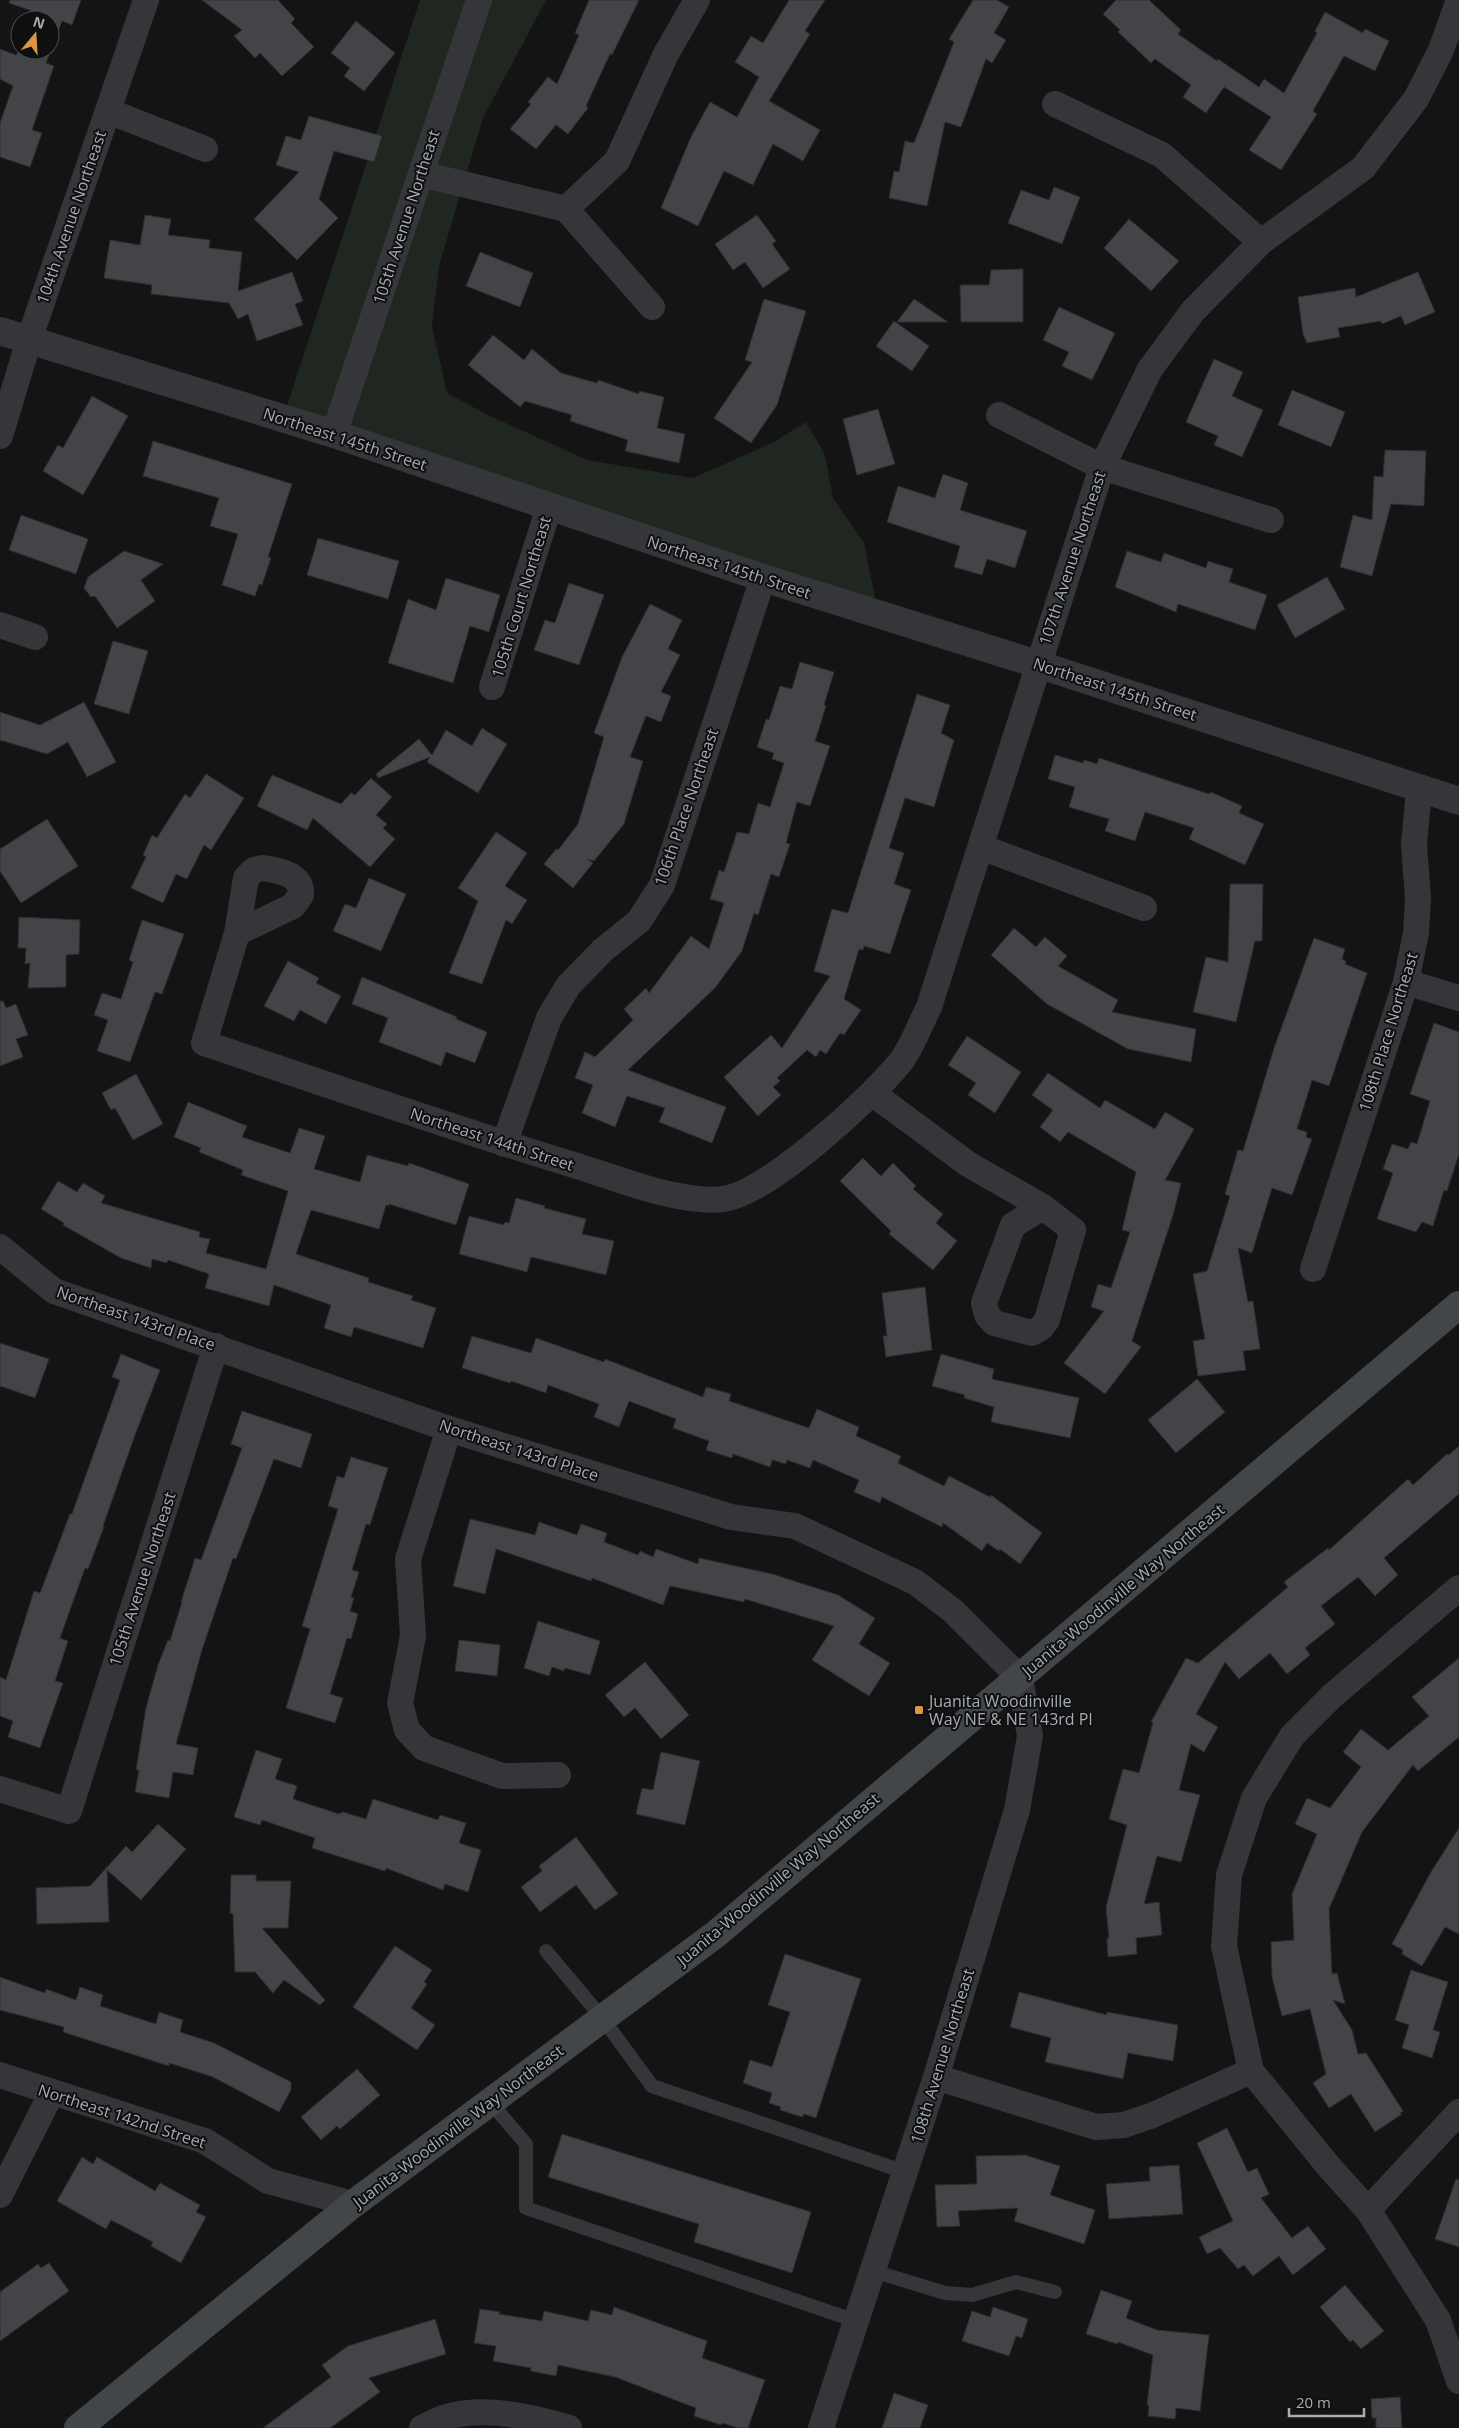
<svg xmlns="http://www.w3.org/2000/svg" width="1459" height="2428" font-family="'Open Sans',sans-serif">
  <rect width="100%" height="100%" fill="#141415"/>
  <!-- green -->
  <polygon fill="#202720" points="420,0 546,0 483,118 439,266 432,326 447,393 488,415 587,460 693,478 774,442 806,422 825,455 833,498 864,543 878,613 283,418"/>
  <!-- building -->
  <g fill="#434448" stroke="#2e2e31">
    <polygon points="10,0 81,0 72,25 62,21 46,63 54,66 32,130 42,133 30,167 0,157 0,123 13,86 0,79 0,49 16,55 20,50 50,50 50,20 32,20 35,12 9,3"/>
    <polygon points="202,0 278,0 295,19 291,23 314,47 282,76 260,53 255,58 234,36 242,30"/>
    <polygon points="589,0 639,0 612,55 610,54 586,106 588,108 568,134 556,125 536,149 510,129 531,104 528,102 548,77 557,84 579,35 575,33"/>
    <polygon points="789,0 825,0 805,31 810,34 769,101 820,130 803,161 773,144 753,185 724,171 698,226 661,208 691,137 710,102 737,117 759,77 735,62 751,36 763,43"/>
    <polygon points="973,0 997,0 1009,7 994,33 1006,40 992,63 986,59 961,127 945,122 927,206 889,198 894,171 899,172 905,141 914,143 954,42 949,39"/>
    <polygon points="1116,0 1149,0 1181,30 1178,34 1217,61 1218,59 1259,87 1264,79 1284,93 1317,33 1315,31 1325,12 1363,33 1365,29 1389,41 1375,71 1344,56 1313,111 1317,114 1281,170 1249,150 1271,117 1224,87 1206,113 1183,97 1191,85 1155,59 1151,63 1118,32 1120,30 1103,14"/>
    <polygon points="356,21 395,53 364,91 344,76 350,68 331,53"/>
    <polygon points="309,116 382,136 374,162 334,151 319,199 338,218 297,260 254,219 299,172 276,165 286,136 301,140"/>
    <polygon points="1054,187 1080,197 1062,244 1008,223 1021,190 1049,200"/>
    <polygon points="145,215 171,219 168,235 210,240 209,248 242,252 238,291 292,272 303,301 295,304 303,325 257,341 248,314 238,319 229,303 151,294 152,285 104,278 110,240 140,245"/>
    <polygon points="757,215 776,241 772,244 790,269 763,288 745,262 733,270 715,244"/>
    <polygon points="1129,219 1179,261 1151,291 1104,248"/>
    <polygon points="480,252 533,273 520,307 466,286"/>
    <polygon points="1023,269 1023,322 961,322 960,285 989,285 991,270"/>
    <polygon points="1418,272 1435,312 1405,325 1401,316 1382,324 1381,321 1338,328 1340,337 1307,343 1303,334 1298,297 1355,288 1356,297"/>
    <polygon points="764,299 806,311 777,405 751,443 714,418 752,362 745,360"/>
    <polygon points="914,299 948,322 897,322"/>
    <polygon points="1059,307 1115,333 1092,380 1062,366 1069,352 1043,340"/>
    <polygon points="894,321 929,346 912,371 876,346"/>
    <polygon points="493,335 524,360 532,349 561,373 597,383 598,380 639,394 639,391 664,397 657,428 685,434 679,463 625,451 628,440 570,421 572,415 525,401 520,407 468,365"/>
    <polygon points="1214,359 1243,372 1232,396 1263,410 1242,457 1214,445 1218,436 1186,422"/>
    <polygon points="1292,390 1345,412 1331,447 1278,425"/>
    <polygon points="92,396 128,416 83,495 43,471 58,445 63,448"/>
    <polygon points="878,409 895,464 857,475 843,419"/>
    <polygon points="153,441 292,484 268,557 271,558 262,585 259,584 255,596 222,585 238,534 210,526 219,498 143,476"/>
    <polygon points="1385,450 1426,451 1424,506 1391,504 1372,576 1340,567 1353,515 1372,520 1374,476 1383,477"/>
    <polygon points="943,474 968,483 960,510 1027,531 1015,568 987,559 982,575 954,567 960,546 887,522 898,486 935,498"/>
    <polygon points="21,515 88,539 76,574 9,550"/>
    <polygon points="318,538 399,561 388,599 307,575"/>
    <polygon points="124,551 163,564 141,580 155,601 117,628 95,596 91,597 84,588 88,577"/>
    <polygon points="1127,551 1161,562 1164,553 1206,568 1208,561 1233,569 1229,582 1267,595 1255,630 1178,604 1176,612 1115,587"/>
    <polygon points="1327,577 1345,609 1295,638 1277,605"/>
    <polygon points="446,578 500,595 489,632 470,626 453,683 388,663 408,599 436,610"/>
    <polygon points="569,583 604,595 579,665 534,650 545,620 555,623"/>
    <polygon points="650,604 682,620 668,649 680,655 661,692 671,696 661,722 646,716 630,757 643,761 624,824 594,861 587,859 593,863 573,888 544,864 556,849 558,850 578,824 604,737 594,733 622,657"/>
    <polygon points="113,641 148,651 129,714 94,704"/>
    <polygon points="800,662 834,672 824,705 826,706 815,741 830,746 810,806 797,802 786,843 790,844 779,877 771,874 758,915 754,913 742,951 715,988 628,1070 726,1107 712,1143 659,1122 665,1108 627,1096 615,1127 582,1113 593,1085 575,1078 585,1052 595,1057 633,1020 624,1009 646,988 649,993 691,936 709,949 724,903 710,899 719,870 724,872 737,832 749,834 758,803 770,807 784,763 772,759 774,753 757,747 766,719 769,720 780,686 792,689"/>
    <polygon points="917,694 950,705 941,733 954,740 934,807 905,798 889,848 904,853 894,884 911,890 890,954 864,946 863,950 859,949 844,999 861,1010 844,1035 840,1033 826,1054 820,1050 816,1057 807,1050 777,1078 780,1081 773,1087 781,1095 758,1116 724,1077 771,1035 782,1048 830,976 814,971 832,909 848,913"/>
    <polygon points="84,702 116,762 87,777 68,742 47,754 0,740 0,712 40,725"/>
    <polygon points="482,728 507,744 478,793 427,762 430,757 378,778 376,774 419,739 432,755 446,730 472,746"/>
    <polygon points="1055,755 1083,763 1084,760 1097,764 1099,758 1209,794 1211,792 1242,806 1239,813 1264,824 1245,865 1189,839 1194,828 1145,812 1135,841 1105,831 1109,819 1069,807 1075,787 1048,779"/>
    <polygon points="206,774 244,798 211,850 204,845 187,879 176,874 163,903 131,888 146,857 143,855 152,835 157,838 185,794 190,798"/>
    <polygon points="272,775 341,804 351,793 355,795 371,778 392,797 376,815 387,824 383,828 395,839 370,867 313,818 307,830 257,806"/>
    <polygon points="47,819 78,866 21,903 0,871 0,849"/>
    <polygon points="496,832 527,853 505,886 527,900 512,924 506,920 482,984 449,973 478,901 458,888"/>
    <polygon points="369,878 406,894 381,951 333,931 345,904 356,908"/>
    <polygon points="1230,884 1263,884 1262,941 1255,941 1236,1022 1193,1012 1206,957 1228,962"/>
    <polygon points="19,917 80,920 79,954 66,955 66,987 28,988 30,963 25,964 26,948 18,948"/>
    <polygon points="142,920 184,934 162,994 155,992 130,1062 97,1051 108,1020 94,1015 102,993 121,999 133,962 129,960"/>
    <polygon points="1014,928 1036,947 1045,937 1067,956 1058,966 1118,1000 1112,1012 1196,1029 1191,1062 1128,1049 1047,1004 991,955"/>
    <polygon points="1314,938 1345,949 1342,959 1346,961 1345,964 1367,973 1329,1086 1312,1080 1297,1129 1307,1132 1306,1137 1312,1139 1292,1195 1272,1188 1252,1253 1238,1248 1248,1302 1253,1301 1260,1349 1243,1351 1246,1370 1198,1376 1193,1341 1205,1339 1193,1274 1207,1271 1230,1196 1225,1194 1238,1150 1243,1151 1274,1048"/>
    <polygon points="288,961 319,978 316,983 341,996 326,1024 300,1010 294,1021 264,1006"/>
    <polygon points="362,977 457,1017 456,1019 487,1032 475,1063 446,1052 441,1066 379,1042 388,1018 352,1004"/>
    <polygon points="0,1001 3,1001 6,1008 16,1004 28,1035 16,1039 23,1057 0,1066"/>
    <polygon points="1434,1023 1459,1032 1459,1154 1447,1191 1444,1190 1433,1226 1422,1222 1416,1232 1377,1219 1393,1173 1383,1169 1392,1144 1408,1149 1411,1142 1417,1144 1430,1101 1410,1094"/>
    <polygon points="967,1036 1021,1072 995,1113 968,1095 976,1083 948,1065"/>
    <polygon points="1048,1073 1100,1108 1105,1100 1155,1129 1165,1112 1194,1129 1165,1180 1181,1183 1173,1215 1132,1341 1141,1347 1105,1394 1064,1363 1104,1311 1091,1307 1098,1284 1111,1288 1130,1232 1122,1230 1136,1172 1068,1132 1060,1142 1040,1127 1053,1110 1032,1095"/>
    <polygon points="136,1074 163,1124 133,1140 115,1108 111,1110 102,1093"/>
    <polygon points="188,1102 247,1126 242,1137 290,1153 299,1128 325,1136 314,1169 360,1182 367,1155 408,1166 409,1163 469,1184 456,1225 389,1204 389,1206 386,1205 379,1229 311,1210 296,1254 369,1278 368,1282 413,1296 411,1300 436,1308 423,1348 354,1327 351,1337 324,1328 331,1305 274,1285 269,1306 205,1288 209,1274 168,1260 167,1263 152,1259 151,1268 121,1258 63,1225 64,1223 41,1209 58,1181 77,1192 83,1183 105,1196 101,1203 200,1232 199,1237 210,1239 206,1253 266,1269 288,1191 241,1175 243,1170 199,1152 201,1148 174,1137"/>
    <polygon points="863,1158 881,1176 893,1163 916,1186 913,1189 943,1214 936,1223 957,1241 933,1270 889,1234 891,1231 840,1181"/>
    <polygon points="516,1198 545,1206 544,1208 586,1219 582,1234 614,1241 606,1275 531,1257 527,1272 459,1254 469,1216 504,1225 505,1222 509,1223"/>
    <polygon points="925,1287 932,1350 886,1357 883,1336 887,1336 882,1293"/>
    <polygon points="472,1336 531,1353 536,1338 604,1362 605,1359 703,1397 706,1387 731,1394 729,1401 809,1428 817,1409 859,1427 856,1436 901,1456 898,1463 944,1486 949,1476 990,1497 991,1495 1042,1533 1020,1564 1000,1549 999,1551 987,1543 982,1551 943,1523 942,1527 882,1497 880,1503 854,1492 859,1480 813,1460 810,1468 787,1460 786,1464 772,1460 770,1467 733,1454 732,1458 706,1450 709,1441 673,1428 676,1419 629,1401 619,1427 594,1417 599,1404 548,1385 546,1393 511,1381 510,1383 462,1368"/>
    <polygon points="0,1343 49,1359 35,1398 0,1386"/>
    <polygon points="121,1354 160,1370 135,1435 103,1526 104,1527 88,1569 85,1568 60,1638 68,1641 55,1681 63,1683 40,1748 8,1737 13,1721 0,1716 0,1677 6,1680 34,1591 40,1593 70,1514 72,1514 120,1380 112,1377"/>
    <polygon points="941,1354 994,1369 992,1379 1079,1398 1070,1438 991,1422 994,1407 964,1398 965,1395 932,1386"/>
    <polygon points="1197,1379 1225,1412 1176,1453 1148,1420"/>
    <polygon points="242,1411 312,1434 301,1468 274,1459 236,1559 233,1558 202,1650 176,1744 198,1748 193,1775 173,1772 169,1798 135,1792 139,1770 136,1770 146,1708 158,1665 168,1640 170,1641 182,1602 181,1602 195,1558 201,1560 242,1448 231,1444"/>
    <polygon points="1459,1446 1459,1494 1384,1558 1398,1575 1375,1596 1358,1577 1321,1606 1335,1624 1305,1648 1310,1655 1287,1674 1270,1653 1239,1679 1225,1662 1196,1714 1218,1727 1204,1752 1191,1744 1179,1790 1200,1795 1181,1862 1157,1856 1144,1904 1159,1902 1162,1935 1136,1938 1137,1954 1108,1957 1107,1938 1109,1938 1106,1907 1127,1825 1109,1819 1123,1769 1139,1773 1153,1723 1151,1722 1186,1658 1198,1663 1288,1587 1284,1582 1328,1548 1329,1550 1408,1479 1413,1485 1447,1454 1449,1455"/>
    <polygon points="351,1457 388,1468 370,1525 366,1524 352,1570 359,1572 351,1597 354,1598 350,1611 358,1614 351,1639 347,1638 330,1694 343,1698 335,1723 286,1708 310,1629 302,1626 338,1509 328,1506 337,1476 344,1478"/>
    <polygon points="470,1519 535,1535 539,1522 577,1535 581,1524 607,1533 604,1542 638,1555 640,1551 653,1557 656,1549 698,1564 699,1558 772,1574 838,1595 875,1618 859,1644 890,1663 869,1696 812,1660 834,1626 745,1599 744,1602 670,1586 663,1605 592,1578 591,1581 496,1549 485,1594 453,1586"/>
    <polygon points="538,1621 600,1641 590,1675 565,1668 564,1671 552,1667 549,1676 524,1668"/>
    <polygon points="459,1640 500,1645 497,1676 455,1671"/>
    <polygon points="1459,1658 1459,1737 1418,1771 1413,1765 1362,1832 1329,1909 1332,1974 1337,1973 1345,2004 1333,2000 1352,2030 1358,2054 1366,2053 1403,2111 1400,2113 1402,2114 1375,2132 1351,2094 1329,2108 1313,2083 1326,2074 1310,2009 1282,2016 1272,1977 1271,1942 1294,1940 1292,1894 1317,1834 1295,1824 1307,1798 1330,1808 1361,1767 1343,1752 1361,1729 1388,1750 1429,1716 1412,1697"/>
    <polygon points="645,1662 689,1715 661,1739 635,1708 624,1717 605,1695"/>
    <polygon points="256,1750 282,1759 275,1779 297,1786 293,1799 339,1814 343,1812 366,1819 373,1799 438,1820 440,1815 466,1823 459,1843 481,1850 468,1892 445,1884 443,1890 386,1868 385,1871 312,1848 315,1838 262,1820 260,1825 234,1817"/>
    <polygon points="661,1752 700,1761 685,1825 636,1814 642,1788 653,1790"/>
    <polygon points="158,1824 186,1849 141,1900 107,1870 109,1922 37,1924 36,1888 90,1886 126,1846 132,1852"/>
    <polygon points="1459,1828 1459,1934 1445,1927 1422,1966 1402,1954 1403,1950 1392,1944 1431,1872"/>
    <polygon points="576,1837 618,1894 595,1910 576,1885 540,1912 521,1887 542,1871 539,1866"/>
    <polygon points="231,1875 256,1875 256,1881 291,1881 288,1928 262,1928 325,2000 320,2005 284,1980 273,1993 255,1972 235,1972 233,1914 230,1913"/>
    <polygon points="395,1946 432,1970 424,1982 427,1984 411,2008 435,2025 417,2050 353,2007"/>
    <polygon points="785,1954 861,1979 816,2118 804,2114 802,2117 780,2110 781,2107 769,2103 772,2093 743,2083 750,2060 772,2067 790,2012 768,2005"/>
    <polygon points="1411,1970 1448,1982 1433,2030 1440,2032 1432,2058 1402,2048 1409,2025 1395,2020"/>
    <polygon points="0,1977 45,1993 46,1989 76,2000 80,1987 103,1995 100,2006 156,2024 159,2012 183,2020 180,2032 214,2043 291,2082 291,2090 279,2112 213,2077 169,2063 169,2066 63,2032 64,2027 0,2010"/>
    <polygon points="1019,1992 1107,2015 1107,2012 1178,2025 1173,2061 1128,2053 1123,2079 1045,2062 1051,2038 1010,2027"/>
    <polygon points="357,2069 380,2095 340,2129 337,2126 321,2140 301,2117"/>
    <polygon points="1227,2128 1248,2172 1257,2168 1269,2194 1261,2198 1292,2238 1308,2226 1326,2249 1293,2275 1279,2256 1253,2276 1244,2265 1238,2269 1220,2248 1207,2254 1199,2237 1233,2221 1197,2143"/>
    <polygon points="562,2134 811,2212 792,2273 694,2242 699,2224 548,2177"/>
    <polygon points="1025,2155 1060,2166 1050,2195 1095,2210 1084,2244 1014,2221 1018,2208 958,2211 960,2226 937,2227 935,2185 977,2184 976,2156"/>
    <polygon points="82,2157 93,2164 97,2157 155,2191 160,2183 200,2205 196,2212 206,2217 181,2263 151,2246 153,2242 111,2220 106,2229 57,2201"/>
    <polygon points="1179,2165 1183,2214 1109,2219 1106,2184 1150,2181 1149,2167"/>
    <polygon points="1456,2179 1459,2180 1459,2247 1435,2239"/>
    <polygon points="49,2263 69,2291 0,2341 0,2292 38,2264 41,2268"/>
    <polygon points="1345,2285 1384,2331 1361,2349 1353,2340 1350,2342 1320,2307"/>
    <polygon points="1101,2290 1132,2301 1126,2318 1157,2330 1209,2335 1200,2411 1176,2408 1175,2419 1148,2416 1149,2405 1147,2405 1153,2355 1118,2342 1117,2344 1086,2334"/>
    <polygon points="614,2307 707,2341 702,2358 765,2380 748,2428 738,2428 722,2423 721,2425 694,2416 696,2408 615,2377 558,2365 556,2376 531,2371 531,2368 493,2361 496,2346 474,2343 480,2309 500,2312 499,2314 542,2321 544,2311 588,2321 591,2310 612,2315"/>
    <polygon points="993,2307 1028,2319 1022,2338 1016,2336 1009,2356 962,2341 972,2311 990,2317"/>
    <polygon points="435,2319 446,2354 369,2378 380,2392 330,2428 263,2428 331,2377 322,2365 348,2346"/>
    <polygon points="894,2393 928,2405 920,2428 882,2428"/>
    <polygon points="1400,2397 1402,2428 1376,2428 1376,2418 1372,2418 1371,2399"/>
  </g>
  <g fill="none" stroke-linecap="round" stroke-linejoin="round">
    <!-- service -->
    <g stroke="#35363a" stroke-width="14">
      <polyline points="546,1951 603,2019 652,2086 905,2172"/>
      <polyline points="490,2102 526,2144 526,2208 856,2321"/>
      <polyline points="873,2271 945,2293 972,2295 1016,2282 1055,2292"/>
    </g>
    <!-- minor -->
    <g stroke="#35363a" stroke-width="26">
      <polyline points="1055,104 1162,155 1261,242"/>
      <polyline points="108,111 205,149"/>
      <polyline points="421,174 566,209 652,307"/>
      <polyline points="566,209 617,161 666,54 697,0"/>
      <polyline points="999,415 1102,467 1271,520"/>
      <polyline points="334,434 479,0"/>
      <polyline points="0,436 29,340 146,0"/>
      <polyline points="0,625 35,637"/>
      <polyline points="492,687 549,507"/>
      <polyline points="981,847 1144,908"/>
      <path d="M237 933 246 878 254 870 262 868C278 870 303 874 301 895L293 906 237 933 204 1043C328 1085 452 1128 577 1166 620 1179 679 1204 723 1199 766 1195 875 1095 902 1060 913 1045 920 1024 929 1007L1102 467 1150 369 1193 311 1261 242 1363 168 1416 99 1441 50 1459 0"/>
      <polyline points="1406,982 1459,998"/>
      <polyline points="872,1093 968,1164 1043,1207 1073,1230 1047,1320 1041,1328 1032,1333 994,1323 987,1315 984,1303 1013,1225 1043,1207"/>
      <polyline points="504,1144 549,1018 568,986 603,950 639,921 662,885 763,578"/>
      <polyline points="0,1247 54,1291 449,1429 731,1517 795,1526 915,1582 953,1611 1020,1678 1030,1736 1017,1810 936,2077 821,2428"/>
      <polyline points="1313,1269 1406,982 1416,933 1418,898 1414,845 1419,789"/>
      <polyline points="449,1429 408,1559 413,1636 400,1703 407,1730 424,1748 502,1776 558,1775"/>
      <polyline points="1459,1588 1332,1696 1292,1736 1254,1798 1229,1875 1224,1946 1251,2071 1330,2168 1368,2210 1438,2320 1459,2381"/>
      <polyline points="0,1789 69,1811 216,1346"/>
      <polyline points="0,2075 205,2141 268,2181 353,2204"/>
      <polyline points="936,2077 1096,2127 1124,2125 1153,2115 1251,2071"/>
      <polyline points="0,2195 52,2092"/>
      <polyline points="1368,2210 1459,2112"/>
      <path d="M422 2428C430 2424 438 2419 447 2417 484 2406 534 2417 569 2428"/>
    </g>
    <!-- tertiary -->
    <polyline stroke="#35363a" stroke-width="28" points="0,331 334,434 763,578 1037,664 1459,801"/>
    <!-- secondary -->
    <polyline stroke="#434649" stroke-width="28" points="78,2428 353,2204 716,1934 1459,1305"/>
  </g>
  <!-- markers -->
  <rect fill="#dc9445" stroke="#0f0f10" stroke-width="2" x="914" y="1705" width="10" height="10" rx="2.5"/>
  <g text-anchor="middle" stroke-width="4" stroke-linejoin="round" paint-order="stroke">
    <!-- street labels -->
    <g font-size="16" fill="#a7adb4" stroke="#0f0f10">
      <text transform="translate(71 217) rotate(-71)" y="6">104th Avenue Northeast</text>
      <text transform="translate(406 217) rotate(-72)" y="6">105th Avenue Northeast</text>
      <text transform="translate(345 439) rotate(18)" y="6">Northeast 145th Street</text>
      <text transform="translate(1072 558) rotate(-72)" y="6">107th Avenue Northeast</text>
      <text transform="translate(729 567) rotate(18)" y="6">Northeast 145th Street</text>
      <text transform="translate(521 597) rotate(-73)" y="6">105th Court Northeast</text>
      <text transform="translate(1115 689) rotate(18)" y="6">Northeast 145th Street</text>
      <text transform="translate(686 807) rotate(-71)" y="6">106th Place Northeast</text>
      <text transform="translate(1388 1032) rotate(-73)" y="6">108th Place Northeast</text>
      <text transform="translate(492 1139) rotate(18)" y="6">Northeast 144th Street</text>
      <text transform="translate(136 1318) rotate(19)" y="6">Northeast 143rd Place</text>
      <text transform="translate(519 1450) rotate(18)" y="6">Northeast 143rd Place</text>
      <text transform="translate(142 1579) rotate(-72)" y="6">105th Avenue Northeast</text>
      <text transform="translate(1123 1590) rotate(-40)" y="6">Juanita-Woodinville Way Northeast</text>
      <text transform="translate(778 1879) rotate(-40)" y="6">Juanita-Woodinville Way Northeast</text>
      <text transform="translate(942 2056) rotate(-73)" y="6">108th Avenue Northeast</text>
      <text transform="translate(122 2116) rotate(18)" y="6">Northeast 142nd Street</text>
      <text transform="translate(458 2126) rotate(-37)" y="6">Juanita-Woodinville Way Northeast</text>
    </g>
    <!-- poi labels -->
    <g font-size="16" fill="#a7adb4" stroke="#0f0f10" text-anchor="start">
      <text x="929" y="1707">Juanita Woodinville<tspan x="929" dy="18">Way NE &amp; NE 143rd Pl</tspan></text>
    </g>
  </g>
  <!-- north arrow -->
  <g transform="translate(35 35) rotate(18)"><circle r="24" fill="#0f0f10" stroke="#4c4e52"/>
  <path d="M0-4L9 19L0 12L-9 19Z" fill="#dc9445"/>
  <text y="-8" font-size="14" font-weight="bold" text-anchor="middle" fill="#a7adb4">N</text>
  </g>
  <!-- scale -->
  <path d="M1289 2408v8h75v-8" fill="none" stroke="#a7adb4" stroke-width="2.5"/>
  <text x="1296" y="2408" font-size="15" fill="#a7adb4" stroke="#0f0f10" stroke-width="4" paint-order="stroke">20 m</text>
</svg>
